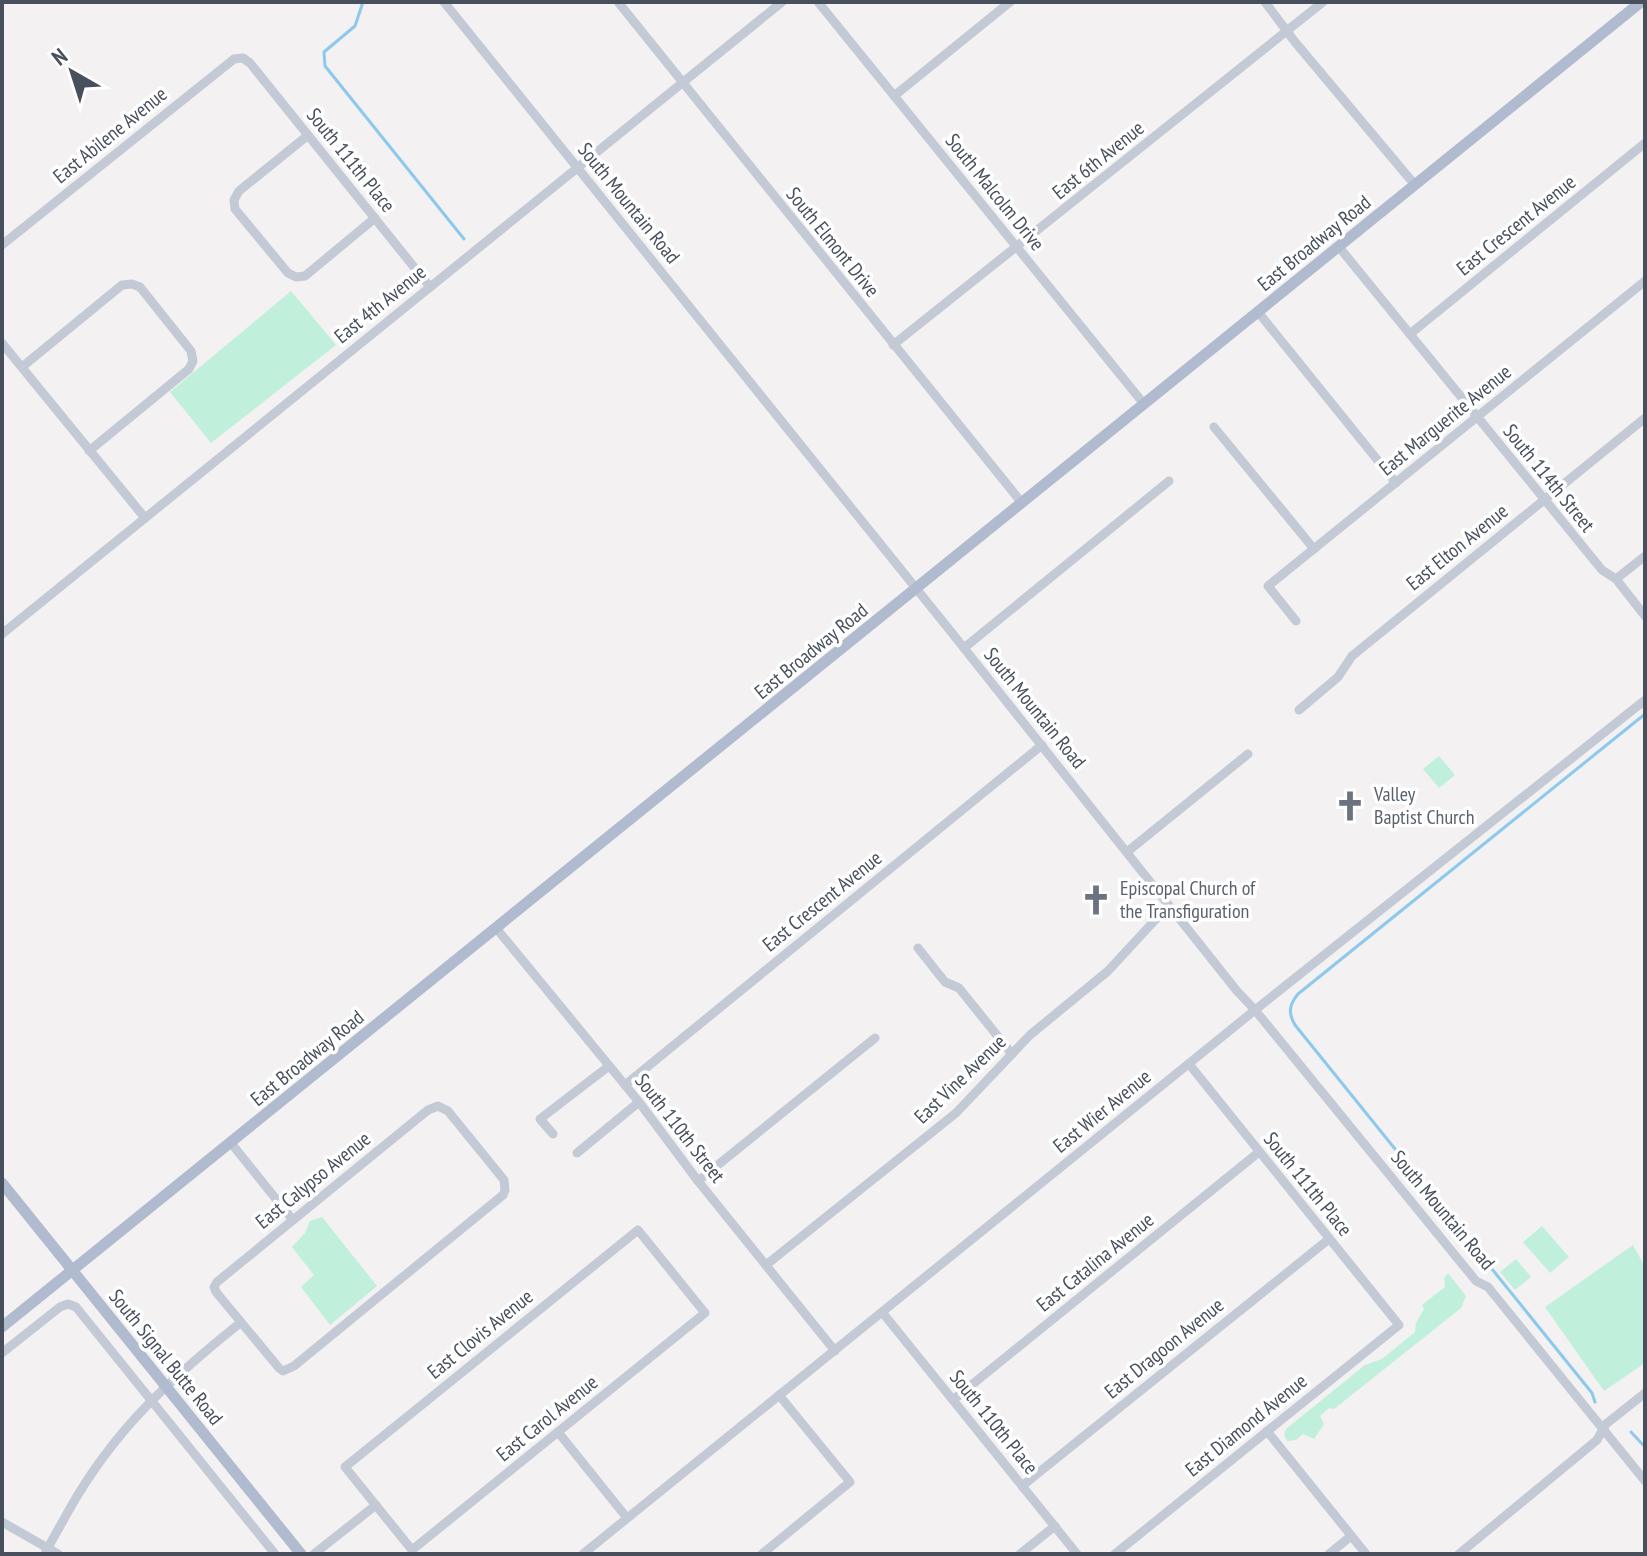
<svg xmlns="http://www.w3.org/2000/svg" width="1647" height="1556" font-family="'PT Sans Narrow',sans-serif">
  <rect width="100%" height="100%" fill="#f3f1f1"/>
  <!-- green -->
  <g fill="#c0f0db">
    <polygon points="291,291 336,345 211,443 170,392"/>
    <polygon points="1439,756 1455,775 1439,788 1423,769"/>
    <polygon points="322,1217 377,1286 330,1325 301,1287 314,1275 292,1247 305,1233 310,1221"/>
    <polygon points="1542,1226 1569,1257 1550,1273 1523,1242"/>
    <polygon points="1633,1245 1645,1267 1645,1363 1604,1391 1545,1307"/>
    <polygon points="1516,1259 1531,1277 1515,1290 1500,1272"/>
    <polygon points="1448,1273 1466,1296 1461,1308 1334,1409 1329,1408 1320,1416 1324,1424 1314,1439 1303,1434 1296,1440 1287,1441 1284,1434 1286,1429 1365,1365 1382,1359 1415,1332 1416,1323 1424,1309 1422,1305 1445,1287 1444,1278"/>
  </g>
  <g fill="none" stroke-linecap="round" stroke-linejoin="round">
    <!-- stream -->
    <g stroke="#8dc8ed" stroke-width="3">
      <polyline points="363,2 355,26 324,52 325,66 464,239"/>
      <path d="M1595 1402 1592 1393 1295 1025C1288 1013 1289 1005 1298 994L1645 714"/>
      <polyline points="1631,1432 1645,1447"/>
    </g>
    <!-- minor -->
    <g stroke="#c4cad5" stroke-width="9">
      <polyline points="444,2 952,633 1237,991 1255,1010 1476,1281 1488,1287 1645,1481"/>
      <polyline points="618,2 1022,503"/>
      <polyline points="818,2 1144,404"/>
      <polyline points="1265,2 1295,42 1415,185"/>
      <polyline points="894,96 1010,2"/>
      <polyline points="307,136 239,191 234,200 235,209 288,273 296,277 305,276 375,218"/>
      <polyline points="2,245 234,59 243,58 250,63 430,287"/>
      <polyline points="1339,247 1602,570 1616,579 1645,616"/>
      <polyline points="1258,312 1396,483"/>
      <polyline points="1410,334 1645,143"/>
      <polyline points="2,343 145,518"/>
      <polyline points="893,345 1323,2"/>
      <polyline points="22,367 122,285 132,284 140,287 191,351 193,361 189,369 89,451"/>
      <polyline points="1214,427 1314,549"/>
      <polyline points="1616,579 1645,556"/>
      <polyline points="1296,621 1268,586 1645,281"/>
      <polyline points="2,634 782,2"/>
      <polyline points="964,648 1169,481"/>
      <polyline points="1299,710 1338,677 1352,656 1645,418"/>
      <polyline points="1127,852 1248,754"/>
      <polyline points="496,928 639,1102 698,1181 835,1351"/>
      <polyline points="918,948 945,982 959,988 1012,1054"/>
      <polyline points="625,1085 1042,745"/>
      <polygon points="438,1106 448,1111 504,1180 505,1190 503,1195 294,1366 283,1371 279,1368 216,1292 214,1287 217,1282 428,1110"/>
      <polyline points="553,1134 540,1119 609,1066"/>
      <polyline points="231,1143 292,1219"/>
      <polyline points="577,1153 639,1102"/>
      <polyline points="698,1181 875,1038"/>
      <polygon points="638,1230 705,1313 412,1550 345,1467"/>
      <polyline points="766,1265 956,1113 1030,1035 1108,971 1168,906"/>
      <polyline points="882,1312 1077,1554"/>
      <polyline points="2,1353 60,1307 68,1304 76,1307 275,1554"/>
      <polyline points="953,1400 1259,1152"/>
      <polyline points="1267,1431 1366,1554"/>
      <polyline points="558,1432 627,1518"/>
      <polyline points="1022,1486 1329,1239"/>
      <polyline points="2,1522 58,1554"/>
      <path d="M45 1554C52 1539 61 1525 69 1510 114 1430 169 1380 240 1323"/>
      <polyline points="314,1554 376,1505"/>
      <polyline points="583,1554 1255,1010 1645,700"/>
      <polyline points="762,1554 850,1482 779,1395"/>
      <polyline points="1020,1554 1055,1526"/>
      <polyline points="1115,1554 1399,1325 1189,1064"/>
      <polyline points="1329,1554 1351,1536"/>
      <polyline points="1459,1554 1597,1440 1606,1424 1645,1393"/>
    </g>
    <!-- major -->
    <g stroke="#b1bbcf" stroke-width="11">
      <polyline points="2,1183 301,1554"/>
      <polyline points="2,1327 1641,2"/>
    </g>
  </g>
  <!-- icons -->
  <defs>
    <g id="church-bare" transform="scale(2.4)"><path d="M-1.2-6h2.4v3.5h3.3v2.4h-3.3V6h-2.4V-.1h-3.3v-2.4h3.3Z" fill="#6b7280" stroke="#fff" stroke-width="2.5" paint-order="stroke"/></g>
  </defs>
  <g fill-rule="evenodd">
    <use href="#church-bare" x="1350" y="806"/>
    <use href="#church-bare" x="1096" y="900"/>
  </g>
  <g text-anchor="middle" stroke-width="7" stroke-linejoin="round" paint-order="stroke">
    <!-- street labels -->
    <g font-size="20" fill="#48505e" stroke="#fff">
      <text transform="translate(110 135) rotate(-39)" y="7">East Abilene Avenue</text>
      <text transform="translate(351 160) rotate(51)" y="7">South 111th Place</text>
      <text transform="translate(1098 160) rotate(-39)" y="7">East 6th Avenue</text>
      <text transform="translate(995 192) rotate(51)" y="7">South Malcolm Drive</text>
      <text transform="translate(629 203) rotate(51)" y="7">South Mountain Road</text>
      <text transform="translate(1516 225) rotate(-39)" y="7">East Crescent Avenue</text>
      <text transform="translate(833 242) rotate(51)" y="7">South Elmont Drive</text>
      <text transform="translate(1314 243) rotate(-39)" y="7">East Broadway Road</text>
      <text transform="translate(380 304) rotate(-39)" y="7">East 4th Avenue</text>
      <text transform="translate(1445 420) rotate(-39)" y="7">East Marguerite Avenue</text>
      <text transform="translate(1549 478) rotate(51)" y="7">South 114th Street</text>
      <text transform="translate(1457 547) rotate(-39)" y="7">East Elton Avenue</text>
      <text transform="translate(811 651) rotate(-39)" y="7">East Broadway Road</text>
      <text transform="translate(1035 708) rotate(51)" y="7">South Mountain Road</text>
      <text transform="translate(822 901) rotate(-39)" y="7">East Crescent Avenue</text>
      <text transform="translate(307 1058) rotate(-39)" y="7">East Broadway Road</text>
      <text transform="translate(960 1079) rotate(-44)" y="7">East Vine Avenue</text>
      <text transform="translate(1102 1111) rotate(-39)" y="7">East Wier Avenue</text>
      <text transform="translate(680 1128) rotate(52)" y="7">South 110th Street</text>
      <text transform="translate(313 1180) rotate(-39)" y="7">East Calypso Avenue</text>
      <text transform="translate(1308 1184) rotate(51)" y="7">South 111th Place</text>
      <text transform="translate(1443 1210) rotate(50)" y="7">South Mountain Road</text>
      <text transform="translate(1095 1262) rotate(-39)" y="7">East Catalina Avenue</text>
      <text transform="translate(480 1334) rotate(-39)" y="7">East Clovis Avenue</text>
      <text transform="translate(1164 1348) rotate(-39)" y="7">East Dragoon Avenue</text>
      <text transform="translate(166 1357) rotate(51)" y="7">South Signal Butte Road</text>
      <text transform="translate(547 1418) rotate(-39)" y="7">East Carol Avenue</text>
      <text transform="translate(994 1422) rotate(51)" y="7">South 110th Place</text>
      <text transform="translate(1246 1425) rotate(-39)" y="7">East Diamond Avenue</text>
    </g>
    <!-- worship labels -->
    <g font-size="20" fill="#5b616d" stroke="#fff" text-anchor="start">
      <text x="1374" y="801">Valley<tspan x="1374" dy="23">Baptist Church</tspan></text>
      <text x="1120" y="895">Episcopal Church of<tspan x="1120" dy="23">the Transfiguration</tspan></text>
    </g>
  </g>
  <!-- border -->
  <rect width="1647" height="1556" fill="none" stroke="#48505e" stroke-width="8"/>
  <!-- north arrow -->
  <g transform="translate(72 72) rotate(321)" stroke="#ffffff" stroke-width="6" paint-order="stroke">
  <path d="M0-6L14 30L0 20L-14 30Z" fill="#48505e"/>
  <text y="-12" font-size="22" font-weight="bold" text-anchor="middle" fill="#48505e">N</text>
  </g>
</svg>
